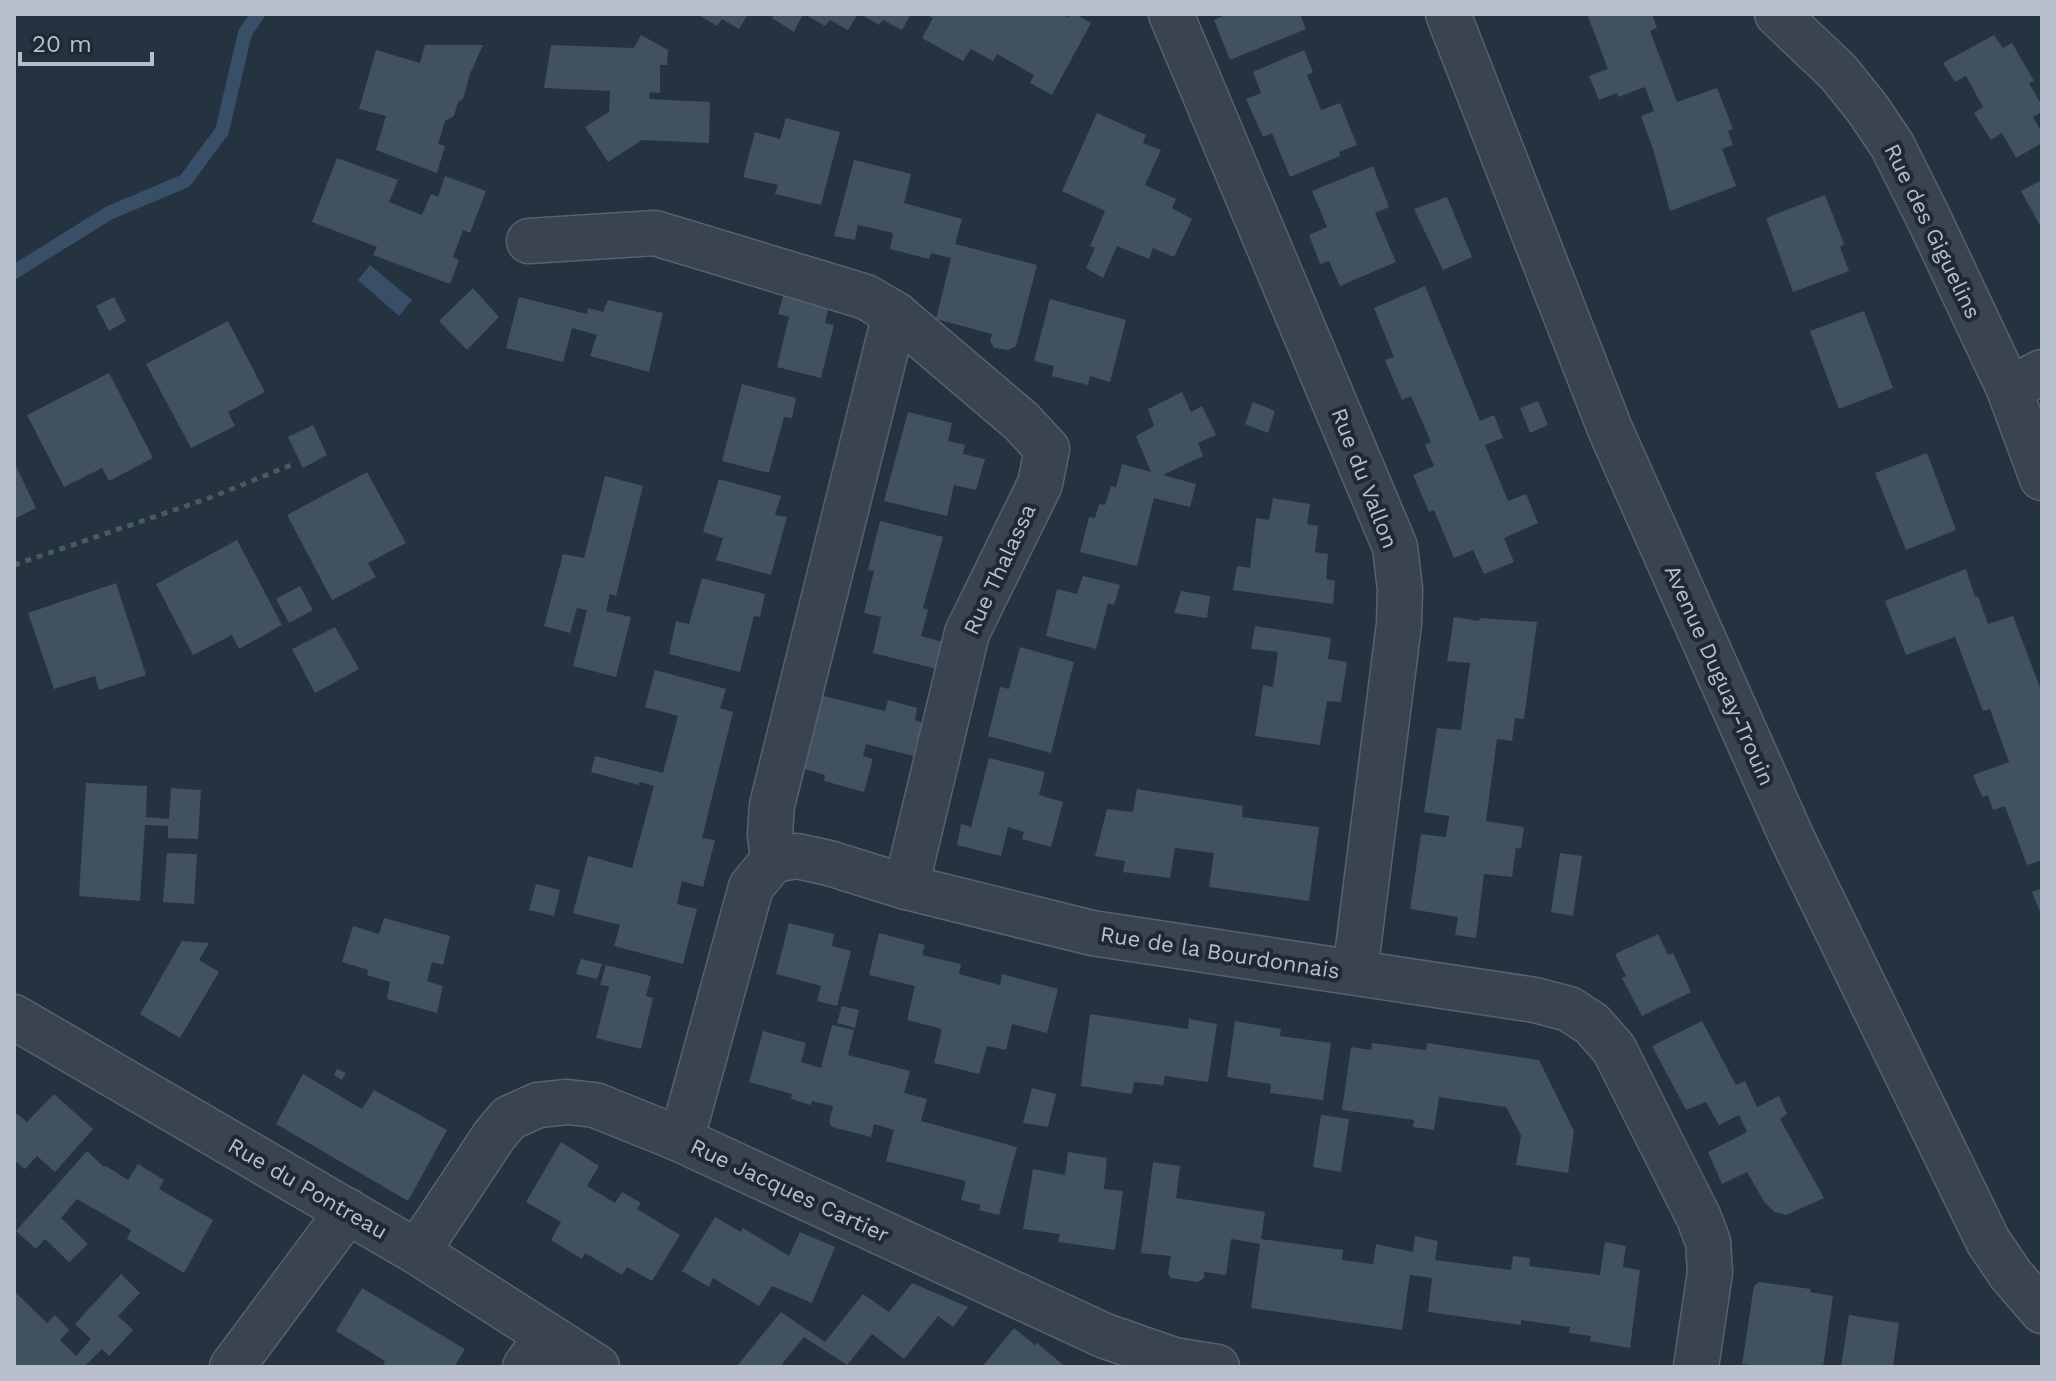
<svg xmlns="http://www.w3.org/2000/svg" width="2056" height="1381" font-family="'Work Sans',sans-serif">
  <rect width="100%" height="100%" fill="#253240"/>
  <!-- water -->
  <polygon fill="#394f68" points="370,265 412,300 399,316 358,280"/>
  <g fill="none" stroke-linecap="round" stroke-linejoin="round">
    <!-- stream -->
    <polyline stroke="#394f68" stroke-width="14" points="14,272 109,213 185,181 222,131 245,33 258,14"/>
  </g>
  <!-- building -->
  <g fill="#41515f">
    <polygon points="697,14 748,14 739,29 722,19 717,26"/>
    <polygon points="774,14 803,14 794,32 772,18"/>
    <polygon points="804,14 858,14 848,30 830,20 825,26"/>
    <polygon points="860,14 911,14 902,30 883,20 879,25"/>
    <polygon points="926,14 1062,14 1068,18 1070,14 1075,14 1091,23 1052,95 1030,83 1034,75 997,54 993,61 971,49 963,61 922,38 933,18"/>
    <polygon points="1227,14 1300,14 1306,29 1230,60 1214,20"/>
    <polygon points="1587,14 1652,14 1657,28 1650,31 1677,102 1717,88 1733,129 1728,131 1733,145 1722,149 1736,186 1670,211 1654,152 1641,116 1654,111 1645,87 1618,97 1617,93 1599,100 1589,76 1608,69"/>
    <polygon points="641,35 668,50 667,65 660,65 660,93 650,92 649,99 710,102 709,143 642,140 608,162 585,127 609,112 610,91 544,88 551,45 634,48"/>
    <polygon points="1994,35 2003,48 2012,43 2034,81 2029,83 2042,106 2042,112 2033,117 2042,133 2042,143 2016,158 2002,133 1991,140 1974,113 1983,107 1966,76 1955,82 1943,63"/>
    <polygon points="425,45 483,45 470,74 463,99 458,102 454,116 445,121 438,144 445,146 437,173 376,150 386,116 359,109 376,50 420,63"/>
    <polygon points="1304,50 1313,72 1307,75 1321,110 1340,103 1357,145 1339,152 1340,156 1290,177 1272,133 1263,137 1246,99 1261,93 1253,72"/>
    <polygon points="1097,113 1146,135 1143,143 1161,150 1145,185 1176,199 1172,208 1192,219 1174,257 1153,248 1149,259 1117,246 1103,278 1086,268 1095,248 1090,246 1105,211 1062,191"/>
    <polygon points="786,118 840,132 821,205 775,194 778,185 743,177 755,132 780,139"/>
    <polygon points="337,158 398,180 389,202 422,215 431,194 438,197 445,176 486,191 470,233 463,230 453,257 459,260 450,284 373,255 377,247 312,222"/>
    <polygon points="854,160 911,174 904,203 962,219 955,244 1037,265 1016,346 1008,350 994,348 990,341 992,334 936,319 951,258 931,253 929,259 890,249 893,233 858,225 855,240 834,236"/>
    <polygon points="1373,166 1389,207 1375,213 1396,262 1340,286 1329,261 1320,264 1309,235 1327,227 1312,191"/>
    <polygon points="2042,180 2042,229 2021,191"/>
    <polygon points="1825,195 1844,244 1840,247 1849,271 1793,292 1766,218"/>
    <polygon points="1447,197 1472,257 1443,270 1414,209"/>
    <polygon points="1425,286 1480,421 1494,415 1503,438 1485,445 1508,501 1526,494 1538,523 1504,538 1514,562 1484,574 1473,550 1454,558 1434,510 1429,512 1413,475 1434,466 1425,445 1431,442 1411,396 1402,400 1385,360 1394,357 1374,308"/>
    <polygon points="473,288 499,317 467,350 439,321"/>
    <polygon points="784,293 829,305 825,323 834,325 821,378 777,367 789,317 778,314"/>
    <polygon points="114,297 126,321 109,331 96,306"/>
    <polygon points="519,297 587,314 588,308 603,312 608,300 663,313 649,372 590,356 597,335 572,328 563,362 506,348"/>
    <polygon points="1050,299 1126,320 1110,382 1090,376 1088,385 1052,376 1054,366 1034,361"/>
    <polygon points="1864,311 1893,388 1839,409 1810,331"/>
    <polygon points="228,321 265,392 228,412 235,426 191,448 146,364"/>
    <polygon points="109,373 153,458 109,481 102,468 64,487 27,415"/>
    <polygon points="742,384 796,398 792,418 784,417 769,473 722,461"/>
    <polygon points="1182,392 1191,412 1202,406 1216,435 1198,443 1203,456 1163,475 1196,484 1190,507 1154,498 1137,566 1080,552 1089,517 1095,518 1099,504 1105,505 1111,486 1116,487 1122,464 1151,472 1136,436 1154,426 1148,409"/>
    <polygon points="1538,401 1548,425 1530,433 1520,408"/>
    <polygon points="1253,402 1275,411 1268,433 1245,424"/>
    <polygon points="908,412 952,423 948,441 965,445 963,454 985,459 976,490 954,485 947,516 884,501"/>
    <polygon points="313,425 327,455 303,468 288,437"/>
    <polygon points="1927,453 1956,530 1906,550 1875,473"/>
    <polygon points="14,462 36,508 14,519"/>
    <polygon points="367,472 406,543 368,563 376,577 332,600 287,515"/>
    <polygon points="605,476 643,486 616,596 610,594 606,611 631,617 616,677 573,666 587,610 577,608 570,633 544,626 563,554 584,558"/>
    <polygon points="719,479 781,496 775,515 787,517 771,575 716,560 723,538 703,532"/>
    <polygon points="1273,498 1310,504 1307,524 1318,526 1315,552 1328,554 1326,579 1335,581 1333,604 1233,590 1237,566 1250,568 1256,518 1269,520"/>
    <polygon points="880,521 943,537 923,608 928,610 921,636 943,642 937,669 873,653 881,617 864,613 874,571 868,570"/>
    <polygon points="237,540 282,625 239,649 232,635 193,655 156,584"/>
    <polygon points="1966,569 1975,597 1978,596 1988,624 2013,616 2042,693 2042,860 2027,865 2005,806 1993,810 1988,795 1982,797 1973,775 2009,762 1990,709 1983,711 1955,637 1906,655 1885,601"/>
    <polygon points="1083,576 1120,585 1114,605 1108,603 1096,649 1046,636 1057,589 1077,594"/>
    <polygon points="702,578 765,594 760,617 754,616 740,672 669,654 676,621 689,624"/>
    <polygon points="116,583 146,675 99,690 95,676 54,689 28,613"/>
    <polygon points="300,586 313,610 289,623 276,599"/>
    <polygon points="1181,591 1210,596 1207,618 1174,613"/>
    <polygon points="1454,617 1479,621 1480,618 1537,622 1524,719 1515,718 1512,741 1497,739 1486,821 1524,827 1521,849 1516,848 1512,877 1484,874 1476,938 1455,935 1458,917 1410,909 1421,834 1446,837 1449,816 1424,812 1437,728 1461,730 1470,663 1447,661"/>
    <polygon points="1255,626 1331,638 1328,659 1347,662 1341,702 1327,701 1320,745 1255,736 1263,685 1273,687 1278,652 1251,649"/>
    <polygon points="335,627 359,669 315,693 292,649"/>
    <polygon points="1020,647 1074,662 1051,753 988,736 1000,687 1009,689"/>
    <polygon points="655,670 726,689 720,708 733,712 702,838 715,840 703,887 682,881 677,904 697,909 683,964 614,946 620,925 573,913 588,856 632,868 654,786 640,782 639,785 591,772 595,756 663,773 678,716 645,707"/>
    <polygon points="816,694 885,711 888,700 917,708 915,720 923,723 914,756 866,744 863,756 873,759 864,792 824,781 825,775 797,767"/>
    <polygon points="989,758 1045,772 1039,795 1063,802 1051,847 1022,839 1024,832 1008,827 1001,856 957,845 961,824 971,827"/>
    <polygon points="86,783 147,786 146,817 169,819 171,788 201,790 198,839 168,838 168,826 145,825 140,901 79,896"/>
    <polygon points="1137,789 1243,806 1242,817 1319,827 1309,901 1209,887 1214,853 1175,848 1170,878 1123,872 1125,861 1095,856 1107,809 1133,812"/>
    <polygon points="167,853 197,854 194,904 163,902"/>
    <polygon points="1560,853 1582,856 1573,916 1551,912"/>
    <polygon points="536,884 560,890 554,916 529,910"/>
    <polygon points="2042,888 2042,917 2032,892"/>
    <polygon points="384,918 450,936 443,965 432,962 427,981 443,986 437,1013 387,999 390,982 367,975 368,970 342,962 353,926 379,934"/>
    <polygon points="789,923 834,934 832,946 851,951 837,1006 817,1001 821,986 776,974"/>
    <polygon points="879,933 925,945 922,955 961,964 959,974 1000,985 1002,974 1058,989 1047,1033 1012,1024 1006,1050 987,1046 979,1074 934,1063 942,1029 907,1020 915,986 869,975"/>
    <polygon points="1658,934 1668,955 1673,953 1691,992 1642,1016 1622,978 1626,976 1615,954"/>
    <polygon points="182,941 209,943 199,960 219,972 180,1038 140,1014"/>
    <polygon points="581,959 602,964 597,979 576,974"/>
    <polygon points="606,965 651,976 646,996 653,998 641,1049 596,1038 609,986 600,985"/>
    <polygon points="842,1006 859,1010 855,1028 837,1023"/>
    <polygon points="1090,1014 1188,1029 1189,1019 1217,1024 1208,1082 1165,1076 1163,1085 1134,1082 1132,1094 1081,1086"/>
    <polygon points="1235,1021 1281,1029 1280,1036 1331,1043 1323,1100 1270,1093 1271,1084 1227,1077"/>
    <polygon points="1702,1021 1736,1085 1745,1081 1757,1107 1779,1096 1787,1114 1780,1119 1824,1198 1786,1215 1775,1212 1765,1203 1747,1172 1722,1184 1708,1152 1747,1132 1739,1115 1719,1125 1706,1102 1686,1110 1652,1046"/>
    <polygon points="832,1025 854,1030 848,1055 910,1071 904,1093 927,1099 921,1121 1017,1147 999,1215 979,1210 981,1205 961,1200 966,1181 886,1161 894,1130 874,1124 871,1137 832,1127 829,1122 833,1106 812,1101 811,1105 791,1099 792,1094 749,1082 763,1031 806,1043 801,1062 821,1068"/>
    <polygon points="1372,1043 1426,1050 1427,1043 1539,1060 1574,1131 1568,1173 1516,1165 1521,1135 1506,1107 1439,1097 1434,1130 1413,1127 1414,1120 1342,1110 1351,1047 1371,1050"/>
    <polygon points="337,1069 346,1073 342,1080 334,1075"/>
    <polygon points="303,1074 362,1109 374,1090 447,1130 408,1201 276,1124"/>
    <polygon points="1032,1088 1056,1094 1048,1127 1023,1123"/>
    <polygon points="54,1094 93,1129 55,1172 37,1156 25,1169 14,1160 14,1115 16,1113 27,1122"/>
    <polygon points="1321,1115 1349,1119 1341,1172 1313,1167"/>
    <polygon points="561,1142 599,1166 587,1186 615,1203 622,1192 641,1203 637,1209 680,1235 652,1281 627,1267 622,1275 585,1253 582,1259 551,1240 561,1222 526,1202"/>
    <polygon points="87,1151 104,1167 106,1166 128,1180 138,1164 164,1180 159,1189 213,1220 184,1273 127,1239 131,1230 77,1199 61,1218 88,1244 69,1262 45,1239 36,1249 16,1231"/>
    <polygon points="1068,1152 1107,1158 1104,1189 1123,1191 1115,1250 1058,1242 1060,1234 1023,1229 1033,1169 1065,1175"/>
    <polygon points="1153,1162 1180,1166 1176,1198 1265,1212 1261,1239 1343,1250 1342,1260 1373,1264 1376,1244 1413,1252 1415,1236 1438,1241 1435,1260 1511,1270 1513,1256 1530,1258 1529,1266 1600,1275 1605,1242 1626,1246 1623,1267 1640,1270 1630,1348 1590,1341 1591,1336 1569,1333 1570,1327 1521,1320 1521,1325 1428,1312 1432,1278 1410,1275 1402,1330 1251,1308 1260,1244 1231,1239 1226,1275 1204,1272 1204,1278 1198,1282 1171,1278 1168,1273 1171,1256 1141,1253"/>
    <polygon points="715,1217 741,1232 743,1228 789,1256 800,1232 835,1247 812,1303 772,1286 759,1306 713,1278 709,1287 682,1271"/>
    <polygon points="121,1274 140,1293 118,1316 133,1330 109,1356 102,1349 86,1365 88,1367 14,1367 15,1292 47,1323 55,1315 69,1330 60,1340 76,1356 91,1339 75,1324"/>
    <polygon points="1759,1282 1811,1289 1810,1292 1833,1296 1823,1367 1763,1367 1742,1364 1754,1286"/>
    <polygon points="912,1283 968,1307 953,1327 938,1316 904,1359 872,1334 847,1365 804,1337 782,1364 786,1367 736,1367 781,1312 825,1342 863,1294 889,1312"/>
    <polygon points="362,1288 465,1349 454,1367 382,1367 385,1361 336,1331"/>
    <polygon points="1849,1315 1899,1323 1893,1367 1841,1367"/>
    <polygon points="1014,1328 1035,1345 1037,1343 1066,1367 982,1367"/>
  </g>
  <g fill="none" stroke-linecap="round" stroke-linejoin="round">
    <!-- minor casing -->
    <g stroke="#57626e" stroke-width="47">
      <g id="minor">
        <polyline points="1171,14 1395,547 1400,589 1399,624 1355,972"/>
        <polyline points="1777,14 1838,72 1867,108 1892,145 1929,219 2009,389 2042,478"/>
        <polyline points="529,241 655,233 866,297 895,314 1021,421 1047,449 1040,484 967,633 906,887"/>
        <polyline points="2009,389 2042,372"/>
        <polyline points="773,860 770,834 772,805 895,314"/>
        <polyline points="14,1017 417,1252 597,1367"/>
        <polyline points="677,1138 688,1116 751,887 773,860 797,856 829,863 906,887 1092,933 1535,1000 1569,1009 1592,1024 1614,1049 1699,1218 1708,1242 1710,1272 1696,1367"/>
        <polyline points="417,1252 494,1136 509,1118 538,1105 567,1102 595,1105 677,1138 1105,1336 1174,1360 1217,1367"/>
        <polyline points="232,1367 348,1211"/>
        <polyline points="525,1367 547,1336"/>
      </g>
    </g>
    <!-- tertiary casing -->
    <g stroke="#57626e" stroke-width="47">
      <polyline id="tertiary" points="1448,14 1610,429 1792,838 1988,1241 2011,1275 2042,1311"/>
    </g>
    <!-- path -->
    <polyline stroke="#455d5e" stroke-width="5" stroke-dasharray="6 6" stroke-linecap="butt" points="14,565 212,497 291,465"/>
    <!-- minor -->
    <use href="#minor" stroke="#394450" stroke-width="44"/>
    <!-- tertiary -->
    <use href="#tertiary" stroke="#394450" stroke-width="44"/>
  </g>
  <g text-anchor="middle" stroke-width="8" stroke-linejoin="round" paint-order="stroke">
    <!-- street labels -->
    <g font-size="22" fill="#b6bfcb" stroke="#1e2935">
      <text transform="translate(1933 231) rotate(64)" y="8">Rue des Giguelins</text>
      <text transform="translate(1365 478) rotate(69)" y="8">Rue du Vallon</text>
      <text transform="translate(999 569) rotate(-65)" y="8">Rue Thalassa</text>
      <text transform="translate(1720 675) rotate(66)" y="8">Avenue Duguay-Trouin</text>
      <text transform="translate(1220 952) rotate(9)" y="8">Rue de la Bourdonnais</text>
      <text transform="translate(308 1188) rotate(30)" y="8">Rue du Pontreau</text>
      <text transform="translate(790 1190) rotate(25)" y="8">Rue Jacques Cartier</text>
    </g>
  </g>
  <!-- border -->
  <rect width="2056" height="1381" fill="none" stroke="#b6bfcb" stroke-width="32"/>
  <!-- scale -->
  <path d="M20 52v12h132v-12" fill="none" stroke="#b6bfcb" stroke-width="4"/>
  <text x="32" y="52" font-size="24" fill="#b6bfcb" stroke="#1e2935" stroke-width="6" paint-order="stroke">20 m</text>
</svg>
